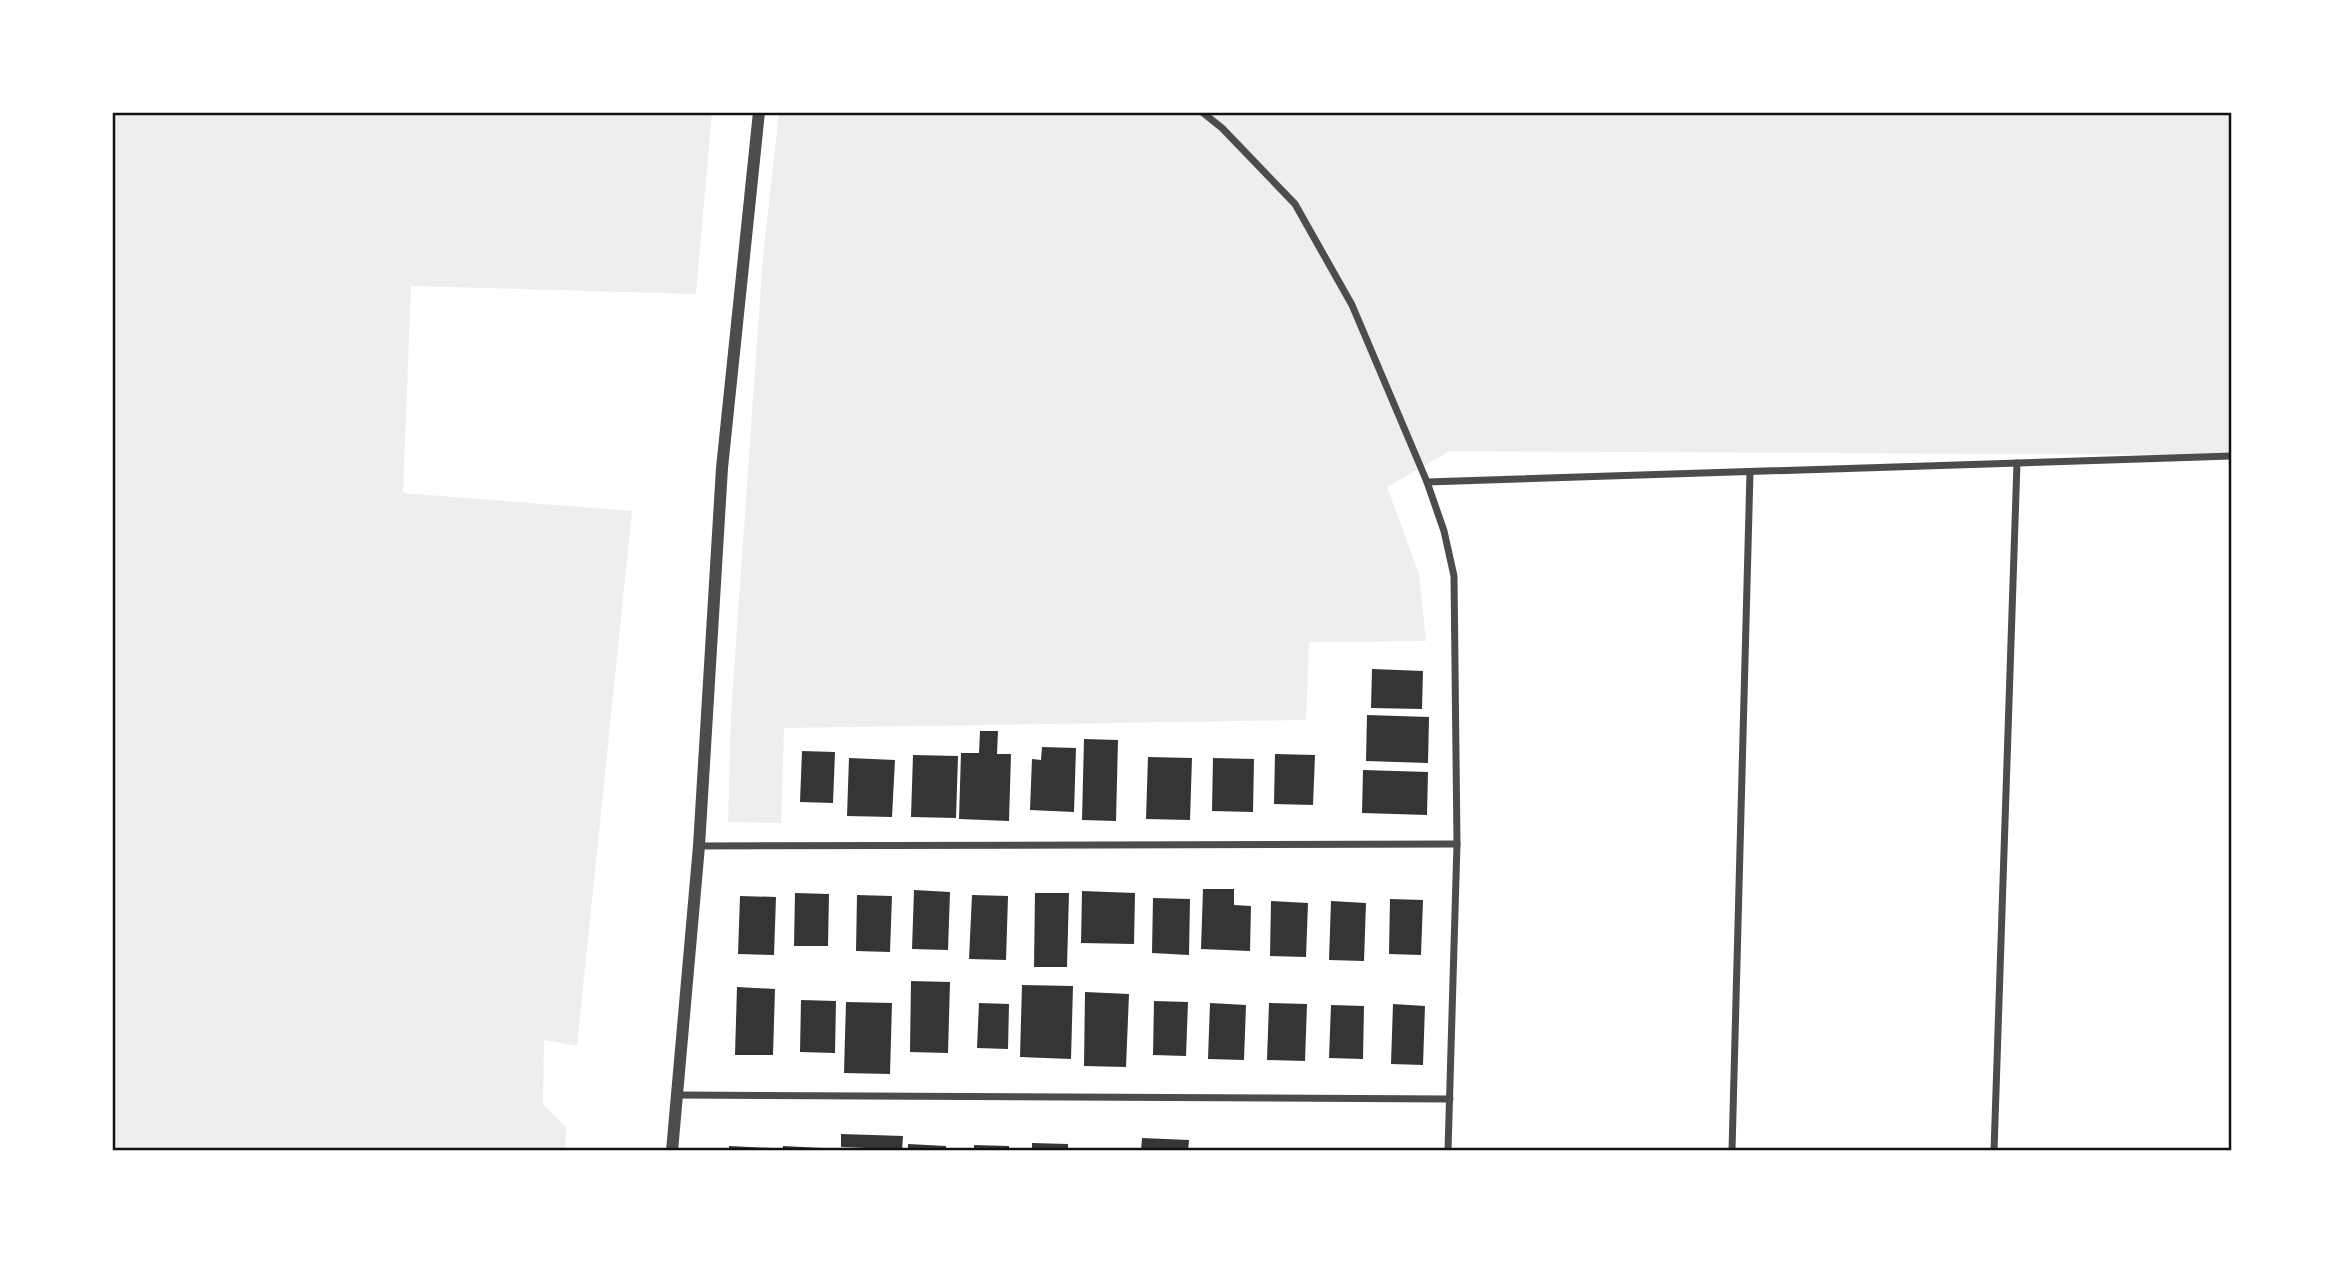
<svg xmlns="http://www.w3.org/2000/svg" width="2344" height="1263" font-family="'IBM Plex Serif',serif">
  <rect width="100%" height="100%" fill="#fff"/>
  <!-- green -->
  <g fill="#eee">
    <polygon points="112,112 712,112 696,294 411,286 403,493 632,511 577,1046 544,1040 543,1105 566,1127 565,1151 112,1151"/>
    <polygon points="779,112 2232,112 2232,455 1450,451 1387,487 1419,574 1426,641 1309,642 1306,720 784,728 781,823 728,822 731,714 763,256"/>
  </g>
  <!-- building -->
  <g fill="#353535">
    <polygon points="1372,669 1423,671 1422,709 1371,708"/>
    <polygon points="1367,715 1429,717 1428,763 1366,761"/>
    <polygon points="980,731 998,731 997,754 1011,754 1009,821 959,819 961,753 979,753"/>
    <polygon points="1084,739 1118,740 1116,821 1082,820"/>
    <polygon points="1042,747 1076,748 1074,812 1030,810 1032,759 1041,760"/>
    <polygon points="802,751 835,752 833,803 800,802"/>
    <polygon points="1275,754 1315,755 1313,805 1274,804"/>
    <polygon points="913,755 958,756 956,818 911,817"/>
    <polygon points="1148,757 1192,758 1190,820 1146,819"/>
    <polygon points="849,758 895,760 892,817 847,816"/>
    <polygon points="1213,758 1254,759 1253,812 1212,811"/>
    <polygon points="1363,770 1428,772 1427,815 1362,813"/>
    <polygon points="1203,889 1234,889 1234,905 1251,906 1250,951 1201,949"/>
    <polygon points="914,890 950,892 948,950 912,949"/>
    <polygon points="1082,891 1135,893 1134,944 1081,943"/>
    <polygon points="795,893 829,894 828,946 794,946"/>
    <polygon points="1035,893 1069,893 1067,967 1034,967"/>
    <polygon points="857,895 892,896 890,952 856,951"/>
    <polygon points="972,895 1008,896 1006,960 969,959"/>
    <polygon points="740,896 776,897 774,955 738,954"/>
    <polygon points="1153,898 1190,899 1189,955 1152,953"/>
    <polygon points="1390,899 1423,900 1421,955 1389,954"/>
    <polygon points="1271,901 1308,903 1306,957 1270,956"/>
    <polygon points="1331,901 1366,903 1364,961 1329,960"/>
    <polygon points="911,981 950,982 948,1053 910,1052"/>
    <polygon points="1022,985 1073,986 1071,1059 1020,1057"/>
    <polygon points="737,987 775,989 773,1055 735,1055"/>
    <polygon points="1085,992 1129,994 1126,1067 1084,1066"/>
    <polygon points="801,1000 836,1001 835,1053 800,1052"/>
    <polygon points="1154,1001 1188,1002 1186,1056 1153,1055"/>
    <polygon points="846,1002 892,1003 890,1074 844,1073"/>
    <polygon points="979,1003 1009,1004 1008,1049 977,1048"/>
    <polygon points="1210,1003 1246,1005 1244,1060 1208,1059"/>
    <polygon points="1269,1003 1307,1004 1305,1061 1267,1060"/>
    <polygon points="1393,1004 1425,1006 1423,1065 1391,1064"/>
    <polygon points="1331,1005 1364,1006 1363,1059 1329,1058"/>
    <polygon points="841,1134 903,1136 902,1151 867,1151 867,1148 841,1147"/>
    <polygon points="1142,1138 1189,1140 1188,1151 1141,1151"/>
    <polygon points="1032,1143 1068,1144 1068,1151 1032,1151"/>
    <polygon points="908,1144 946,1146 946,1151 908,1151"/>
    <polygon points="974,1145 1009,1146 1009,1151 974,1151"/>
    <polygon points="729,1146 772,1148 772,1151 729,1151"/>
    <polygon points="783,1146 841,1149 841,1151 783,1151"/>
  </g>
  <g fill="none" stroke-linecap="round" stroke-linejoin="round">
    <!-- minor -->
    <g stroke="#4c4c4c" stroke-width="7">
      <polyline points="1202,112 1222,128 1295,204 1352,305 1427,482 1444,531 1454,576 1457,844 1448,1151"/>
      <polyline points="1427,482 2232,456"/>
      <polyline points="699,846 1457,844"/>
      <polyline points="677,1095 1450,1099"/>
      <polyline points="1732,1151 1750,472"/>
      <polyline points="1994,1151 2017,463"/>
    </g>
    <!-- tertiary -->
    <polyline stroke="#4c4c4c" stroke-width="12" points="672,1151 699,846 722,468 759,112"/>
  </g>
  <!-- border -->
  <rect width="2344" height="1263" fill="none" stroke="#ffffff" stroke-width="228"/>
  <rect x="114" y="114" width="2116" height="1035" fill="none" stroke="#111" stroke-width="2.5"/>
</svg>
